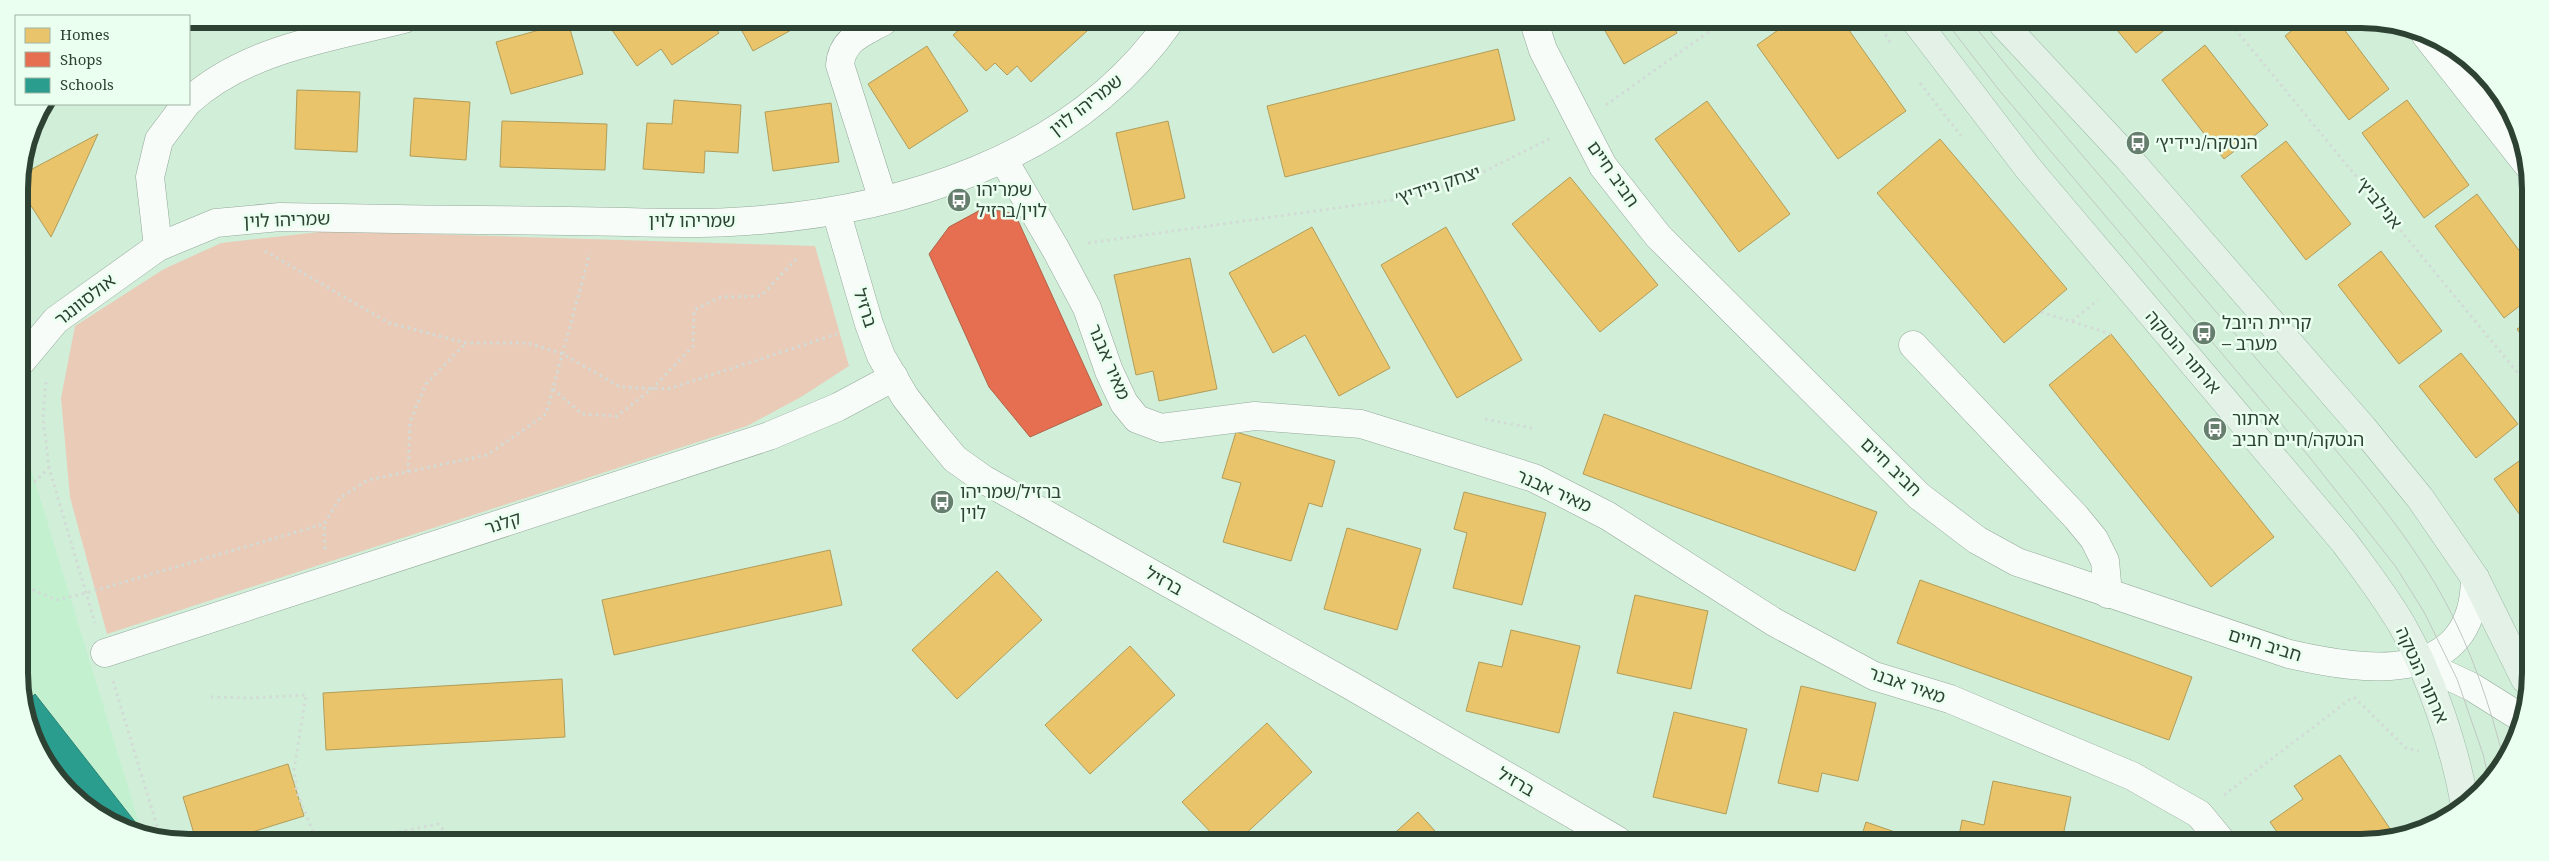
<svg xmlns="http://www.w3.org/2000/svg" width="2549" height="861" font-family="'Noto Serif','Noto Sans Hebrew',serif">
  <rect width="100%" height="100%" fill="#d1eed9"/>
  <!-- built -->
  <polygon fill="#c3f1d0" points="21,445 27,455 143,836 95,814 61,785 22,705"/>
  <!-- green -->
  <polygon fill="#e9cbb8" points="329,231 815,246 849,366 801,397 747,426 107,634 70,497 61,398 75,326 164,269 221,243"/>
  <!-- homes -->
  <g fill="#e9c46a" stroke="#b19d5a">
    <polygon points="605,20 710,20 719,33 672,65 661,49 637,66"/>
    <polygon points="736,20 805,20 806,22 753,51"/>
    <polygon points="969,21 1098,21 1031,82 1017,66 1007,75 995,63 986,71 953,35"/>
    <polygon points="568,22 583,74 511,94 496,42"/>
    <polygon points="1600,22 1671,23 1677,33 1624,64"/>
    <polygon points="1788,23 1844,23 1906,111 1838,159 1757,45"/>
    <polygon points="2112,24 2172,24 2136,53"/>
    <polygon points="2300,24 2340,24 2389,89 2349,120 2285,36"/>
    <polygon points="2205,45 2268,125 2224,159 2162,80"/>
    <polygon points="927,46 968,111 909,149 868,84"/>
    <polygon points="1498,49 1515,120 1285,177 1267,106"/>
    <polygon points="297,90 360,92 357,152 295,149"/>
    <polygon points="414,98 470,102 466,160 410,156"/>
    <polygon points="674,100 741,105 738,153 705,151 704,173 643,169 647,123 672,124"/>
    <polygon points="2407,100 2469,185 2424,218 2362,133"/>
    <polygon points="1707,101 1790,214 1739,252 1655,139"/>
    <polygon points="831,103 839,162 773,171 765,112"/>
    <polygon points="43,104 55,104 35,117 36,114"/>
    <polygon points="502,121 607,124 605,170 500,167"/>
    <polygon points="1168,121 1185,198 1133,210 1116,133"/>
    <polygon points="98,134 63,212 51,237 19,187 19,176"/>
    <polygon points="1940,139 2067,289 2004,343 1877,193"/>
    <polygon points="2286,141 2351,224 2306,260 2241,176"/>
    <polygon points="1570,177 1658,285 1600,332 1512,224"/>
    <polygon points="2477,194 2527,261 2526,301 2504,318 2435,226"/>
    <polygon points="1312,227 1390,368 1339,396 1305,335 1273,353 1229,273"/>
    <polygon points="1446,227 1522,360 1457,398 1381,265"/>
    <polygon points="2381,251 2442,331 2399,364 2338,285"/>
    <polygon points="1190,258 1217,389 1159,401 1153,371 1136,375 1114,275"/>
    <polygon points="2526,323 2526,342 2517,329"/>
    <polygon points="2111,334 2274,537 2211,587 2049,385"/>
    <polygon points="2461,353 2518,424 2476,458 2419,386"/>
    <polygon points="1604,414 1877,512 1855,571 1583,474"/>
    <polygon points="1236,432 1335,461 1322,507 1309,503 1291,561 1223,542 1241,483 1222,478"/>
    <polygon points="2526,456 2525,522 2494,479"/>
    <polygon points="1464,492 1546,513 1522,605 1453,588 1467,533 1454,529"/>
    <polygon points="1347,528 1421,549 1397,630 1324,609"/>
    <polygon points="830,550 842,605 614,655 602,600"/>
    <polygon points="997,571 1042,620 957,699 912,650"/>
    <polygon points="1920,580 2192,677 2169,740 1897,643"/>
    <polygon points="1635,595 1708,611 1691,689 1617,673"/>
    <polygon points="1511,630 1580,646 1559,733 1466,711 1479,662 1502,667"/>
    <polygon points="1130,646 1175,695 1090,774 1045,725"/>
    <polygon points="562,679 565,737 326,750 323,693"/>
    <polygon points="1801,686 1876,703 1858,781 1822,773 1818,792 1778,783"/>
    <polygon points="1674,712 1747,729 1726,814 1653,797"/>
    <polygon points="1267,723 1312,772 1240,839 1217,839 1182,802"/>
    <polygon points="2340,755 2393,833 2384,839 2371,842 2305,842 2299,834 2284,842 2270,822 2303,799 2294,786"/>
    <polygon points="288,764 304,816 236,837 195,837 183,797"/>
    <polygon points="1993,781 2071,797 2062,841 1958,841 1962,820 1984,825"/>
    <polygon points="1418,812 1443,840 1388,839"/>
    <polygon points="1866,822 1898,833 1923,841 1860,841"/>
  </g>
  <!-- shops -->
  <polygon fill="#e76f51" stroke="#af6248" points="984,208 1015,214 1102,405 1030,437 989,387 929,254 949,227"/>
  <!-- schools -->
  <polygon fill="#2a9d8f" stroke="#2b8273" points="35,694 143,832 140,834 95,814 61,785 22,705"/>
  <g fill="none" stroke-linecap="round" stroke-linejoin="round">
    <!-- minor casing -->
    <g stroke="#93a999" stroke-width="29">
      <g id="minor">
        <path d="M1534 22 1543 50 1603 166 1658 236 1919 496 1977 540 2017 562 2289 654C2364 671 2474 688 2475 578"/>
        <polyline points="2425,34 2527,164"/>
        <path d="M189 101C248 48 330 38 404 19"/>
        <polyline points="1003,159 1055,248 1087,308 1109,371 1124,403 1137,419 1161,428 1255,416 1361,424 1534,478 1608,516 1774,622 1874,676 1950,699 2132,776 2199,814 2222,842"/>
        <path d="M883 200 840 65C842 39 863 33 884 21"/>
        <polyline points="836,211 869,324 881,356 905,397 930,429 955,459 983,479 1350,685 1617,840"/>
        <polyline points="158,247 150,177 159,140 186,104"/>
        <polyline points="1913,345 2076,517 2094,539 2105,561 2108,594"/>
        <path d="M20 363 56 320 158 247 216 223 280 217C376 219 471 220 567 221 621 221 676 225 730 222 893 214 1073 161 1170 21"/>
        <polyline points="105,653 769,436 838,407 894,377"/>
        <polyline points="2419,662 2472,687 2523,719"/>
      </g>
    </g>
    <!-- major casing -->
    <g stroke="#9ebca8" stroke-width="29">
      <g id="major">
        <path d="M1917 23 2028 168 2345 543C2365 570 2385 596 2402 625 2431 676 2455 748 2465 805"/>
        <polyline points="2003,24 2128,158 2363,428 2420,498 2475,578 2525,679"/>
      </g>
    </g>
    <!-- path -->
    <g stroke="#d2dbd5" stroke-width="3" stroke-dasharray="2.5 4" stroke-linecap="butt">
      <polyline points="1879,23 1890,42"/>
      <polyline points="2231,24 2526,383"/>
      <polyline points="1920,83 1961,136"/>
      <polyline points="1606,105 1721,23"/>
      <polyline points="1088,243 1407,198 1473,177 1553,137"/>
      <polyline points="265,251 389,323 466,343 528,343 563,354 620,387 668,389 840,333"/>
      <polyline points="2041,312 2111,334"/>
      <polyline points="2072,321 2098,300"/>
      <polyline points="46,382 43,417 49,468 95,623"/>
      <polyline points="553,389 582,414 617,416 653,388 693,346 694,310 721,297 761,296 798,257"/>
      <polyline points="1485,419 1532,428"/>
      <polyline points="408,472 410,422 426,384 466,343"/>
      <polyline points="21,504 25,491 49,468"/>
      <polyline points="325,549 324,524 340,498 368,480 487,455 546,414 590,253"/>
      <polyline points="21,575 27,587 56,600 86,593 324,524"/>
      <polyline points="113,681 160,836"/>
      <polyline points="211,697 251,698 306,695 294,770 297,792 315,837"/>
      <polyline points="2354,697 2406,748 2419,751"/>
      <polyline points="2224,795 2353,697"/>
      <polyline points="373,837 438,824 450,837"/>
      <polyline points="2159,841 2171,833"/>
    </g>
    <!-- minor -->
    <use href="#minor" stroke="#f8fcf9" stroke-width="28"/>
    <!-- major -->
    <use href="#major" stroke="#e3f1e7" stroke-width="28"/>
    <!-- tram -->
    <g stroke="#c0c8c2" stroke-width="1">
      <polyline points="1947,23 1999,90 2311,459 2396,567 2424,612 2457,679 2483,754 2489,780"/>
      <path d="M1972 23 2015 76C2092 167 2170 258 2248 349 2313 426 2397 512 2445 601 2472 652 2490 705 2504 761"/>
    </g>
  </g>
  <!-- icons -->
  <defs>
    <g id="bus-disc" transform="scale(1.25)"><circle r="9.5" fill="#667e6d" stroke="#eaffef"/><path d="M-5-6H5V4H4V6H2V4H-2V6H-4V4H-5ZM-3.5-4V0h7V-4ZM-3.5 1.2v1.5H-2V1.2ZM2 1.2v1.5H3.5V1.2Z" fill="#fff"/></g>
  </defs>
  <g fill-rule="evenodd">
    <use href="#bus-disc" x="2138" y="143"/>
    <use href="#bus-disc" x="959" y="200"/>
    <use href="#bus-disc" x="2204" y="333"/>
    <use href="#bus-disc" x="2215" y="429"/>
    <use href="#bus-disc" x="942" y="502"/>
  </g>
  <g text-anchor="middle" stroke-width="5" stroke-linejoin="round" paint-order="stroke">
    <!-- street labels -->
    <g font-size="18" fill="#2d4233" stroke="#eaffef">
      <text transform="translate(1086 105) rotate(-38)" y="6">שמריהו לוין</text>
      <text transform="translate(1613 174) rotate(55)" y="6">חביב חיים</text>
      <text transform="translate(1438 185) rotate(-18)" y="6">יצחק ניידיץ׳</text>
      <text transform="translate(2379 203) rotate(51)" y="6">אנילביץ׳</text>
      <text transform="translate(287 220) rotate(-2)" y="6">שמריהו לוין</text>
      <text x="692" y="227">שמריהו לוין</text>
      <text transform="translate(85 300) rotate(-38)" y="6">אולסוונגר</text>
      <text transform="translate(865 308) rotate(72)" y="6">ברזיל</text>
      <text transform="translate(2183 352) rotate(49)" y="6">ארתור הנטקה</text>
      <text transform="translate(1109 362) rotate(67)" y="6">מאיר אבנר</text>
      <text transform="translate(1891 467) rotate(44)" y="6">חביב חיים</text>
      <text transform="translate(1554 491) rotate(24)" y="6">מאיר אבנר</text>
      <text transform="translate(503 523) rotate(-18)" y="6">קלנר</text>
      <text transform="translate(1164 581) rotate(29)" y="6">ברזיל</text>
      <text transform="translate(2265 645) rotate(17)" y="6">חביב חיים</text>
      <text transform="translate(2422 675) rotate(66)" y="6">ארתור הנטקה</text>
      <text transform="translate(1907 685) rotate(19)" y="6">מאיר אבנר</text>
      <text transform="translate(1516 782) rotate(30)" y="6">ברזיל</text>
    </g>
    <!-- poi labels -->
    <g font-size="18" fill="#2d4233" stroke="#eaffef" text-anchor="start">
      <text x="2156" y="149">הנטקה/ניידיץ׳</text>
      <text x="976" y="196">שמריהו<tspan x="976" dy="21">לוין/ברזיל</tspan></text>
      <text x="2222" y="329">קריית היובל<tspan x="2222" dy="21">– מערב</tspan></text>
      <text x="2232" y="425">ארתור<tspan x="2232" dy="21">הנטקה/חיים חביב</tspan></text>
      <text x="960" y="498">ברזיל/שמריהו<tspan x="960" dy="21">לוין</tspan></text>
    </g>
  </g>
  <!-- crop -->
  <path d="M0 0H2549V861H0ZM189 28H2361A161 161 0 0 1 2522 189V673A161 161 0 0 1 2361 834H189A161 161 0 0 1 28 673V189A161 161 0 0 1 189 28Z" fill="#eaffef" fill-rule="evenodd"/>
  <path fill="none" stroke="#2d4233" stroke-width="6" d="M189 28H2361A161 161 0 0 1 2522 189V673A161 161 0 0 1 2361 834H189A161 161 0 0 1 28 673V189A161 161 0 0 1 189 28Z"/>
  <!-- legend -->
  <rect x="15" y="15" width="175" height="90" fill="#eaffef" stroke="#9eb3a4"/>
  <rect x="25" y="28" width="25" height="15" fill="#e9c46a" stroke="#9eb3a4"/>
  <text x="60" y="40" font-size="15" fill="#2d4233">Homes</text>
  <rect x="25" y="52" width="25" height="15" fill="#e76f51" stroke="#9eb3a4"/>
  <text x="60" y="65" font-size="15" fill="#2d4233">Shops</text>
  <rect x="25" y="78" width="25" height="15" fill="#2a9d8f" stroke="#9eb3a4"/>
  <text x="60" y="90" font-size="15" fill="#2d4233">Schools</text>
</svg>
